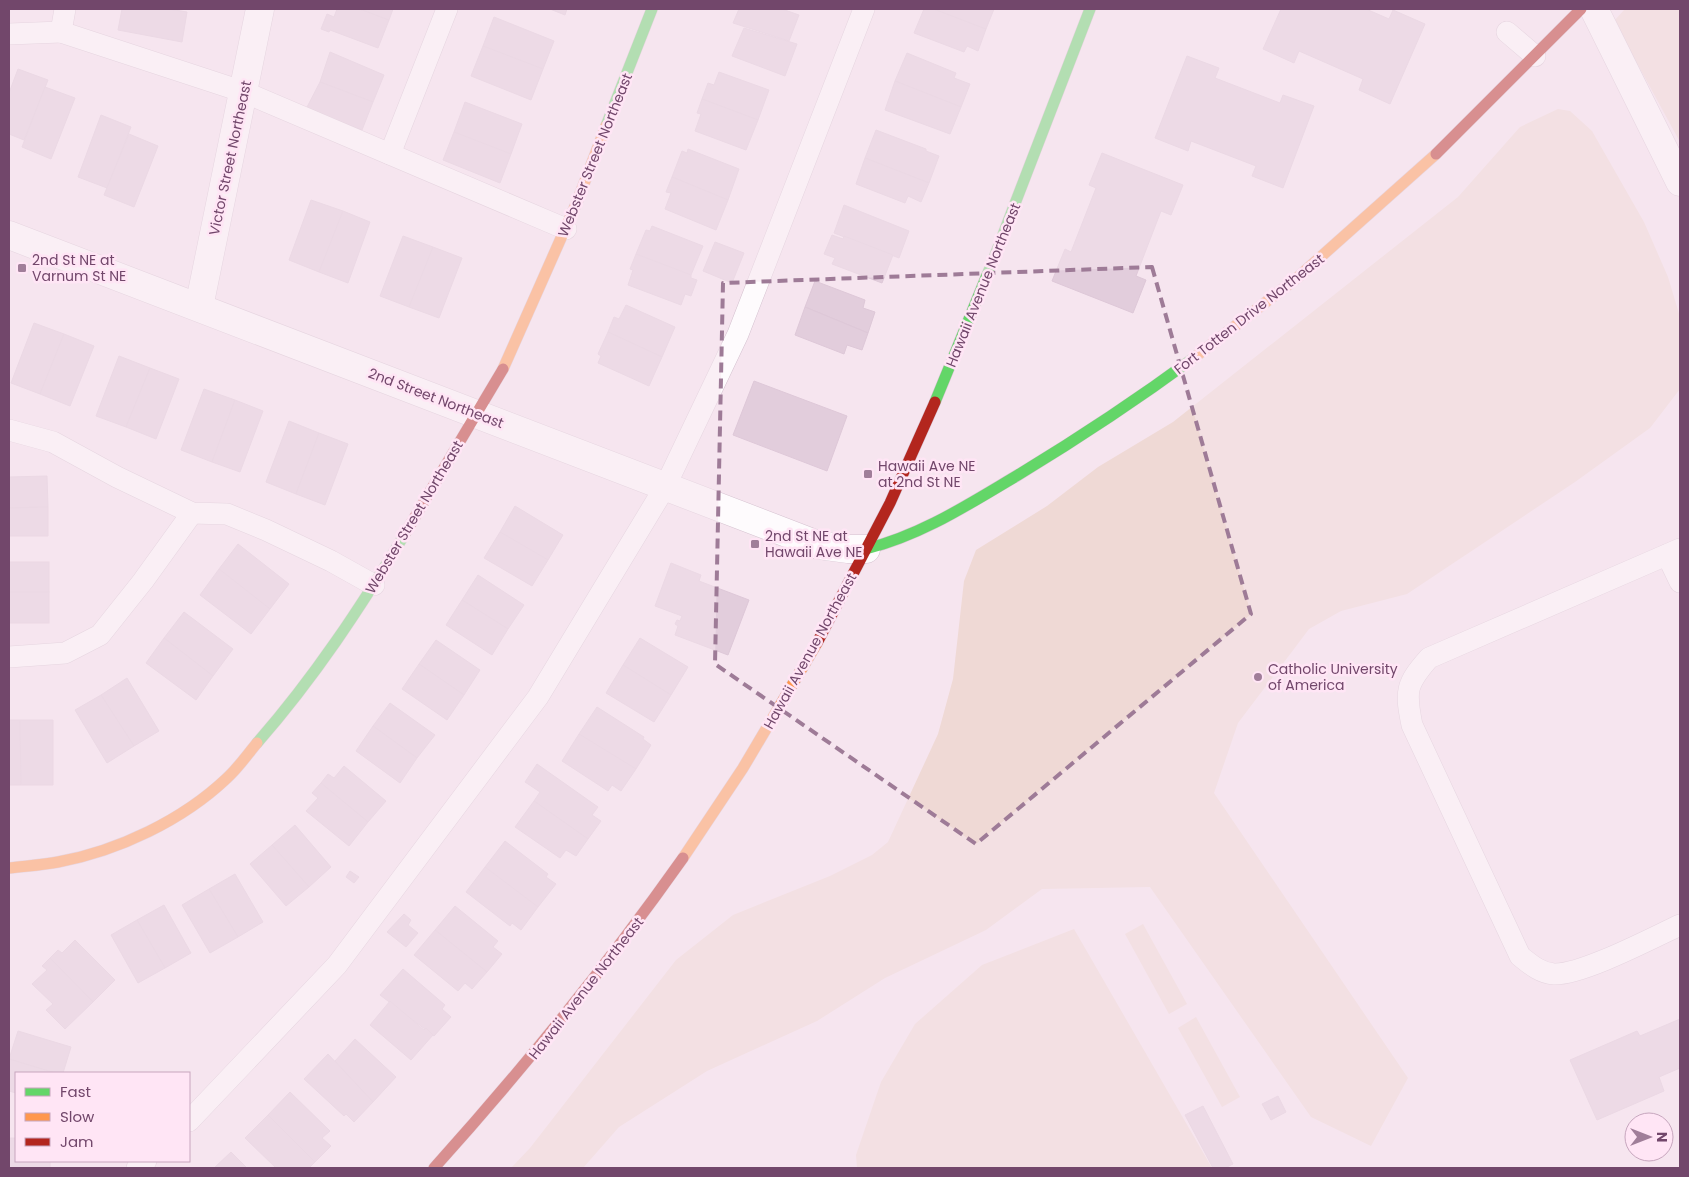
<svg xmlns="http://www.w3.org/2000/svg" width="1689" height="1177" font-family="Poppins,sans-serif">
  <rect width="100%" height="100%" fill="#f6e5ef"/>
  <!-- green -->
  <g fill="#efd9d5">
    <polygon points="1625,9 1680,9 1680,142 1614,21"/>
    <polygon points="1558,109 1570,111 1592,131 1644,222 1668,277 1680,317 1680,389 1650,428 1575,482 1407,594 1341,611 1309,629 1238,723 1214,793 1408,1078 1371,1146 1311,1117 1150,887 1042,889 986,930 885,978 817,1021 707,1071 619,1127 583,1168 511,1168 530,1148 676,960 733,915 830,876 872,855 888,842 938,734 953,679 964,581 976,550 1047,506 1098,467 1173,422 1458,197 1520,127"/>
    <polygon points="1143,924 1187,1004 1169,1014 1125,934"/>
    <polygon points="1074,929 1212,1168 857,1168 856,1155 881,1082 915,1024 982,965"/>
    <polygon points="1196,1017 1240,1097 1222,1107 1178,1028"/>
  </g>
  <!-- building -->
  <g fill="#e2cddc" stroke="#dec8d8">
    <polygon points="122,9 169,9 187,12 182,42 118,30"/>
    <polygon points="337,9 360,9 389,20 378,48 330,30 329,32 321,29 327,14 334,17"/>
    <polygon points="360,9 393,9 389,20"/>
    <polygon points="550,9 567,9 565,15"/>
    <polygon points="739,9 782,9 799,15 789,41 733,23"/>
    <polygon points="924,9 934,9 986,29 978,51 967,46 964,52 914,33"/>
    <polygon points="934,9 994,9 986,29"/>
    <polygon points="1281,9 1366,9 1389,19 1393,10 1425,24 1390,104 1359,90 1363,79 1299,51 1294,63 1263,49"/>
    <polygon points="494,17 554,41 543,69 483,46"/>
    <polygon points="744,28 797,44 785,76 732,56"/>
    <polygon points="483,46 543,69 531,100 471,76"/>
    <polygon points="330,52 384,75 373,102 320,82"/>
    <polygon points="907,53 956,73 954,78 970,84 961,107 895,81"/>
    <polygon points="1187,56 1219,68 1215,78 1280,103 1283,95 1314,106 1283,188 1252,176 1256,166 1191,141 1188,151 1155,138"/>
    <polygon points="18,69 48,80 24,140 9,134 9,93"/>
    <polygon points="719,72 769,90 758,120 702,99 708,83 714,85"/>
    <polygon points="895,81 961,107 950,134 885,110"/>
    <polygon points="320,82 373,102 362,130 312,111 305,111"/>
    <polygon points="45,87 75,98 51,159 22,147"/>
    <polygon points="702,99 758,120 746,150 695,131 701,114 697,113"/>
    <polygon points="465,102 522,124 511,154 454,132"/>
    <polygon points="101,115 131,127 107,188 78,177"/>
    <polygon points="876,130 926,149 926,151 939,156 929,183 865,158"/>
    <polygon points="454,132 511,154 500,183 443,160"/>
    <polygon points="129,134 158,146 134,207 104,195"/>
    <polygon points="688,149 739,169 728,200 672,177 682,151 687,153"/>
    <polygon points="1102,153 1183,185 1171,215 1161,211 1136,276 1146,280 1133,313 1052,281 1065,249 1071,252 1096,188 1089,185"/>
    <polygon points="865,158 929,183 921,202 908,196 905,203 856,184"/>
    <polygon points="672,177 728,200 716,230 665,209 671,193 666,192"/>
    <polygon points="311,200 343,211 319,272 289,260"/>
    <polygon points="844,205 909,231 899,258 834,233"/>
    <polygon points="343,211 370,222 348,283 319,272"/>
    <polygon points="652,226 703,246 691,275 636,254 646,230 650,231"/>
    <polygon points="832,235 843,239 844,236 893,255 882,283 832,264 835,258 824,254"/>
    <polygon points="403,236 433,247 409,307 380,296"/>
    <polygon points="715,242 744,253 732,283 703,271"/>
    <polygon points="433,247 462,258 439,318 409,307"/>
    <polygon points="636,254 691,275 691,278 697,280 691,296 685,294 681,305 628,285 633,270 630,269"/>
    <polygon points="815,281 865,300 863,308 875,312 868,333 805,307"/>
    <polygon points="626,305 675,327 662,357 608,332 614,317 619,319"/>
    <polygon points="805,307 868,333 862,350 847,345 844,354 795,335"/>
    <polygon points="34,323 64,334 40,394 11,383"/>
    <polygon points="608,332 662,357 649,386 598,363 601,356 598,354"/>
    <polygon points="64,334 94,346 70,406 40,394"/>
    <polygon points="119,356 150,368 126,427 96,416"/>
    <polygon points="150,368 179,379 156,439 126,427"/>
    <polygon points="754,381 847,416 827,471 733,435"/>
    <polygon points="204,389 235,400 212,462 181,450"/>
    <polygon points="235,400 263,411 240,472 212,462"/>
    <polygon points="289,421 319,433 296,494 266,482"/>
    <polygon points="319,433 348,444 325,505 296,494"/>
    <polygon points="47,476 48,507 9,508 9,477"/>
    <polygon points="515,506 563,535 548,560 500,532"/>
    <polygon points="48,507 48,536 9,536 9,508"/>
    <polygon points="500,532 548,560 532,586 484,558"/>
    <polygon points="238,544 289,584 270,609 219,569"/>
    <rect x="9" y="562" width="40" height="30"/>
    <polygon points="671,563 701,575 699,581 749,600 728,655 675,635 678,626 675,624 677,620 680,621 682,616 655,606"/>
    <polygon points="219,569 270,609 251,634 200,595"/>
    <polygon points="478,575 524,605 508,629 462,600"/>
    <rect x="9" y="592" width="40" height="31"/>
    <polygon points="462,600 508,629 492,655 446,625"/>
    <polygon points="184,612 233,649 213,676 164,638"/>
    <polygon points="164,638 213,676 196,700 146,663"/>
    <polygon points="640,638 688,667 671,695 623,665"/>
    <polygon points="436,640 480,670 464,695 419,664"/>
    <polygon points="419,664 464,695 447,720 402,689"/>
    <polygon points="623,665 671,695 654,722 606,693"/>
    <polygon points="127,678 159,731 134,746 101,695"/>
    <polygon points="101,695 134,746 107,763 75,710"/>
    <polygon points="390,703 435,735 417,758 373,726"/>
    <polygon points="597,707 644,737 643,739 651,745 636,769 579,734"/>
    <polygon points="9,720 20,720 21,785 9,785"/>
    <polygon points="20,720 53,720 53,785 21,785"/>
    <polygon points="373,726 417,758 400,783 356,751"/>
    <polygon points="579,734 636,769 621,791 612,785 608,791 562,761"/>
    <polygon points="537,764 598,807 592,815 601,821 588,839 534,801 540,792 525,782"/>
    <polygon points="344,766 386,801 368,822 321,783 328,774 334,778"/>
    <polygon points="321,783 368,822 349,846 306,811 318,798 312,793"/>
    <polygon points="534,801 588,839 576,856 566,850 560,858 515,827"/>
    <polygon points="295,825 331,867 309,887 272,845"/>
    <polygon points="505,841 548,874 546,877 556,884 538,907 485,867"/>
    <polygon points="272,845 309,887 286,906 250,864"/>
    <polygon points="485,867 538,907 521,930 512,923 510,926 466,892"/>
    <polygon points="350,871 359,877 354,883 346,877"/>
    <polygon points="235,874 263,922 238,937 209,889"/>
    <polygon points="209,889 238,937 210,953 182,905"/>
    <polygon points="164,905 191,953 165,968 137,920"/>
    <polygon points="455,906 498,941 493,947 502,954 487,972 435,930"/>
    <polygon points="404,914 411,920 408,925 418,933 406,947 387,932"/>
    <polygon points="137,920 165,968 138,983 111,935"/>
    <polygon points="435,930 487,972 472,989 465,983 458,991 414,955"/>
    <polygon points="75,940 115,980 93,1002 50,958 58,950 62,953"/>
    <polygon points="50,958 93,1002 65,1029 46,1010 53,1004 32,984 47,970 42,966"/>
    <polygon points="403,969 445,1005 442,1009 451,1017 434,1036 380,995"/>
    <polygon points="390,1001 424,1030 426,1028 433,1035 411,1060 370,1025"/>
    <polygon points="1680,1019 1680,1068 1659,1077 1664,1091 1597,1120 1570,1060 1637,1031 1640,1036"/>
    <polygon points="18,1031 71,1047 63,1073 55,1073 9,1059"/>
    <polygon points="355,1039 396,1077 373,1102 335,1061"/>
    <polygon points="328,1054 373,1102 354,1122 346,1114 344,1116 304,1079"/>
    <polygon points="9,1059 55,1073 16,1073 16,1093 9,1091"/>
    <polygon points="290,1092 330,1131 322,1138 331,1146 315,1162 268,1115"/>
    <polygon points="1278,1096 1286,1112 1271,1120 1262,1104"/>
    <polygon points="1203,1106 1233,1164 1225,1168 1213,1168 1185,1115"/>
    <polygon points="268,1115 315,1162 309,1168 276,1168 245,1138"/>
    <polygon points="9,1138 16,1138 16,1161 50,1161 50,1168 9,1168"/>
    <polygon points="231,1152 247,1168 214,1168"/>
  </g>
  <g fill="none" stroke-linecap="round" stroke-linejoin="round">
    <!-- lane casing -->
    <g stroke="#d4c1cf" stroke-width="22">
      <g id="lane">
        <polyline points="65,9 61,32 244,92 566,229"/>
        <polyline points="1507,32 1535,56"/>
        <polyline points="9,34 61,32"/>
        <polyline points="390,154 447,9"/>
        <polyline points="9,430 53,442 117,477 192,513 227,514 266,530 331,561 374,585"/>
        <path d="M1680 549 1429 658C1406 684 1405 691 1412 725L1520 956C1530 964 1540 973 1554 974 1582 975 1652 938 1680 925"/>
        <polyline points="1667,555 1680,582"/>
        <polyline points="9,657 65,653 100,635 143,581 192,513"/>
        <polyline points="189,1121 337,965 538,697 665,487 738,334 864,9"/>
        <polyline points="137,1168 146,1161"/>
      </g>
    </g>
    <!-- street casing -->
    <g stroke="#d4c1cf" stroke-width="29">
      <g id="street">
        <polyline points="1594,9 1680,182"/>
        <polyline points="9,235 818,545 848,549 866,549"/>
        <polyline points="199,307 260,9"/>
      </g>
    </g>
    <!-- fast casing -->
    <g stroke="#d6c2d0" stroke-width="12">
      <g id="fast">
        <polyline points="606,126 652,9"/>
        <polyline points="935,402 994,258 1090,9"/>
        <path d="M866 549C922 535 969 504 1018 475 1079 438 1138 399 1195 357"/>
        <path d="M257 743C314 678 361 607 406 532"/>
      </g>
    </g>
    <!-- slow casing -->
    <g stroke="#d6c2d0" stroke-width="12">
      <g id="slow">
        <polyline points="1195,357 1297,278 1436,154"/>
        <polyline points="503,369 577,202 606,126"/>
        <polyline points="683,858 743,768 817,643"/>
        <path d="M9 868C25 866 42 865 58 862 118 851 183 820 227 778 238 768 247 755 257 743"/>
      </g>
    </g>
    <!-- jam casing -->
    <g stroke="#d6c2d0" stroke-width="12">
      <g id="jam">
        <polyline points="1436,154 1581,9"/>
        <polyline points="406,532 503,369"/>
        <polyline points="817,643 890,503 935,402"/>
        <path d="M434 1168C523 1069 606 967 683 858"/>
      </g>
    </g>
    <!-- lane -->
    <use href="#lane" stroke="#fefbfd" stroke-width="21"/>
    <!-- street -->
    <use href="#street" stroke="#fefbfd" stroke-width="28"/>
    <!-- fast -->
    <use href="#fast" stroke="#63d668" stroke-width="11"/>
    <!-- slow -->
    <use href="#slow" stroke="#ff974d" stroke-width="11"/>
    <!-- jam -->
    <use href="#jam" stroke="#b3261e" stroke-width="11"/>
  </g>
  <!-- marked area -->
  <path d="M0 0H1689V1177H0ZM1152 267 1251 614 976 844 715 664 723 283Z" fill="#f6e5ef" fill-opacity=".55" fill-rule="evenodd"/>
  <path fill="none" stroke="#9e7b97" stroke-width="4" stroke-dasharray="10 6" stroke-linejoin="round" d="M1152 267 1251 614 976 844 715 664 723 283Z"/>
  <!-- markers -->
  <g fill="#a07e99" stroke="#ffe5f5" stroke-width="2">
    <rect x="17" y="263" width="10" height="10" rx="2.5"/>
    <rect x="863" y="469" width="10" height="10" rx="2.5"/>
    <rect x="750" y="539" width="10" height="10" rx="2.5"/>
    <circle cx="1258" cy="677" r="5"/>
  </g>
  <g text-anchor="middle" stroke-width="5" stroke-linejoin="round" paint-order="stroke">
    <!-- street labels -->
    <g font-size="14" fill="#72476b" stroke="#ffe5f5">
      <text transform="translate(595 155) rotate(-68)" y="5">Webster Street Northeast</text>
      <text transform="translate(230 158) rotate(-78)" y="5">Victor Street Northeast</text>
      <text transform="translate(983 285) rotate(-68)" y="5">Hawaii Avenue Northeast</text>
      <text transform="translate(1249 314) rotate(-38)" y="5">Fort Totten Drive Northeast</text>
      <text transform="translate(436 398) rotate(21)" y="5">2nd Street Northeast</text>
      <text transform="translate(414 517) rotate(-59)" y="5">Webster Street Northeast</text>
      <text transform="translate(810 651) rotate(-61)" y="5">Hawaii Avenue Northeast</text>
      <text transform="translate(586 988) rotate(-52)" y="5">Hawaii Avenue Northeast</text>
    </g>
    <!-- poi labels -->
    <g font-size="14" fill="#72476b" stroke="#ffe5f5" text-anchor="start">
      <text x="32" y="265">2nd St NE at<tspan x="32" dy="16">Varnum St NE</tspan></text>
      <text x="878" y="471">Hawaii Ave NE<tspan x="878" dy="16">at 2nd St NE</tspan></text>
      <text x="765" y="541">2nd St NE at<tspan x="765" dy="16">Hawaii Ave NE</tspan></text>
      <text x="1268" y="674">Catholic University<tspan x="1268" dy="16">of America</tspan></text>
    </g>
  </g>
  <!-- border -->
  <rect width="1689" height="1177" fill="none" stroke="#72476b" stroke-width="20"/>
  <!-- legend -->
  <rect x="15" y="1072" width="175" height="90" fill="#ffe5f5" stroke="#c7a6be"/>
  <rect x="25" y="1088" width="25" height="8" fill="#63d668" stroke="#c7a6be"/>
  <text x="60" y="1097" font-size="15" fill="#72476b">Fast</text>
  <rect x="25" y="1113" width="25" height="8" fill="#ff974d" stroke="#c7a6be"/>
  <text x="60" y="1122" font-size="15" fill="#72476b">Slow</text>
  <rect x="25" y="1138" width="25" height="8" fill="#b3261e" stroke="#c7a6be"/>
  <text x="60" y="1147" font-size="15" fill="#72476b">Jam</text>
  <!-- north arrow -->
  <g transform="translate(1649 1137) rotate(90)"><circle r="24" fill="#ffe5f5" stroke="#c7a6be"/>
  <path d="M0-4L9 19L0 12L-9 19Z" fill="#a07e99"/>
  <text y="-8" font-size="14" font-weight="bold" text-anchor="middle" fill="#72476b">N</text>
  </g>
</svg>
